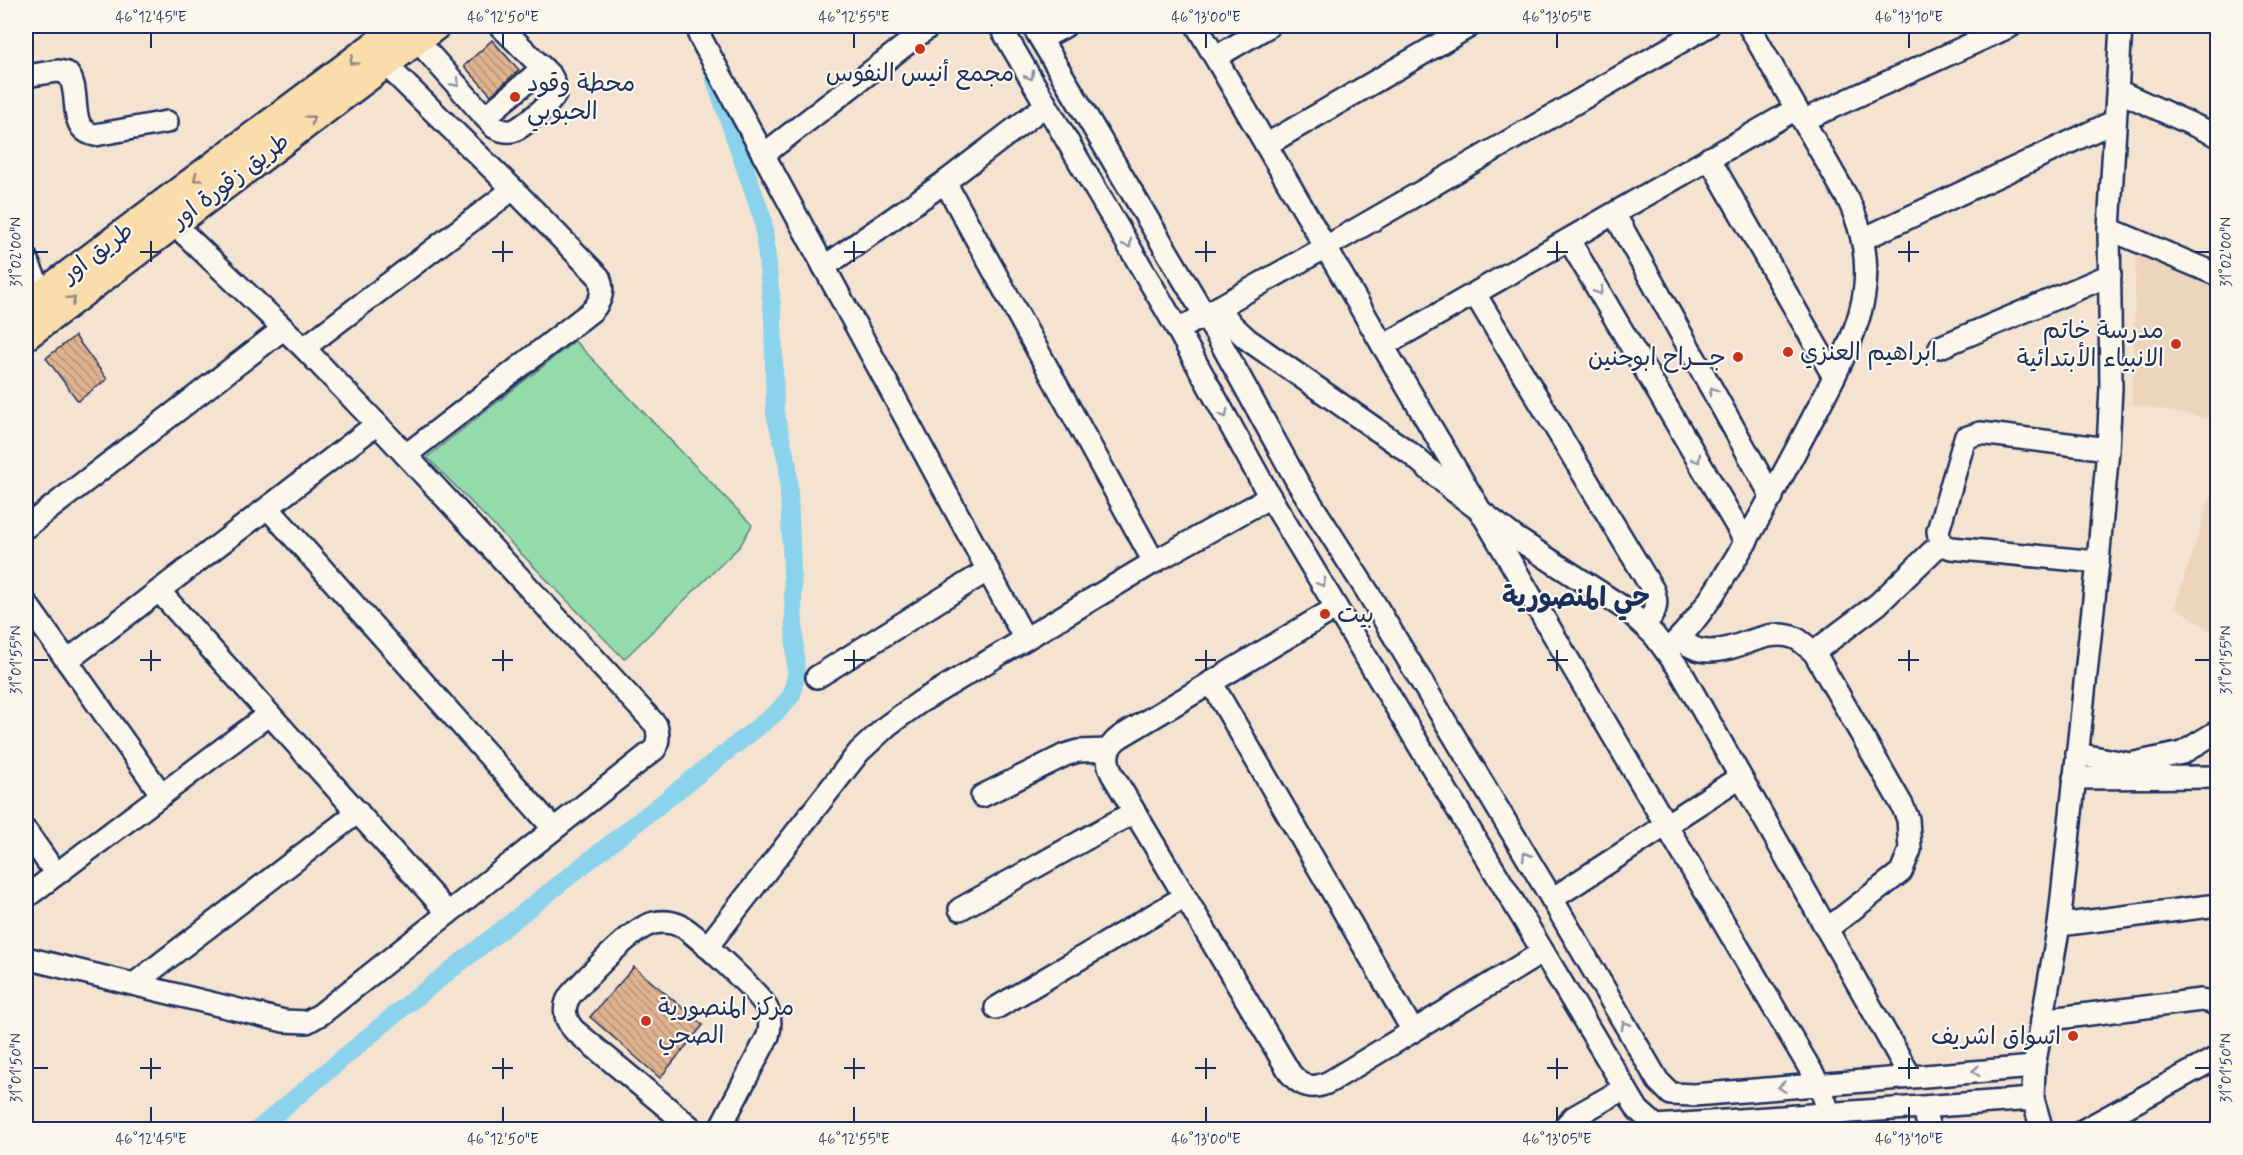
<svg xmlns="http://www.w3.org/2000/svg" width="2243" height="1155" font-family="Mynerve,'Playpen Sans Arabic',sans-serif">
  <defs>
    <pattern id="building-back-hatch" width="6" height="6" patternUnits="userSpaceOnUse" patternTransform="scale(1.5)"><rect width="6" height="6" fill="#e0b390"/><path d="M-1 5l2 2M0 0l6 6M5-1l2 2" fill="none" stroke="#b59279"/></pattern>
  </defs>
  <rect width="100%" height="100%" fill="#f3e3d0"/>
  <filter id="ink" filterUnits="userSpaceOnUse"><feTurbulence type="fractalNoise" baseFrequency=".0167" numOctaves="2"/><feDisplacementMap in="SourceGraphic" scale="12" xChannelSelector="R" yChannelSelector="G"/><feConvolveMatrix kernelMatrix="1 2 1 2 8 2 1 2 1" color-interpolation-filters="sRGB"/></filter>
  <g filter="url(#ink)">
    <!-- built -->
    <g fill="#edd5bd">
      <polygon points="2136,248 2217,284 2217,420 2132,404"/>
      <polygon points="2217,477 2218,636 2217,636 2175,606"/>
    </g>
    <!-- green -->
    <polygon fill="#93dbaa" stroke="#578584" stroke-width="1.5" points="575,341 752,525 740,546 624,659 427,457"/>
    <g fill="none" stroke-linecap="round" stroke-linejoin="round">
      <!-- canal -->
      <polyline stroke="#8bd2ed" stroke-width="18" points="257,1130 399,1011 777,712 792,695 796,675 788,466 775,413 773,316 763,220 714,77"/>
    </g>
    <!-- building -->
    <g fill="url(#building-back-hatch)" stroke="#1b2f5e" stroke-width="1.5">
      <polygon points="492,40 519,70 491,95 464,66"/>
      <polygon points="75,336 107,379 78,401 46,358"/>
      <polygon points="634,967 703,1025 660,1078 590,1017"/>
    </g>
    <g fill="none" stroke-linecap="round" stroke-linejoin="round">
      <!-- minor casing -->
      <g stroke="#1b2f5e" stroke-width="26">
        <g id="minor">
          <polyline points="701,26 700,37 1025,639"/>
          <polyline points="1000,26 1178,330 1270,497 1638,1110 1656,1126 2033,1099"/>
          <polyline points="1033,26 1216,334 1298,483 1367,591 1552,899 1658,1081 1671,1094 1694,1095 2034,1067"/>
          <polyline points="1197,26 1383,346 1819,1084 1830,1115 1828,1129"/>
          <polyline points="1041,39 1065,26"/>
          <path d="M417 40 494 127C500 130 506 132 512 131 521 129 553 102 555 94 556 87 554 81 551 76L500 26"/>
          <polyline points="1216,57 1269,26"/>
          <path d="M385 64 513 189 599 277C604 290 602 299 593 310L406 455"/>
          <path d="M26 76 58 71 67 73C83 90 65 129 95 135L167 122"/>
          <polyline points="2118,91 2218,136"/>
          <polyline points="485,117 543,68"/>
          <polyline points="1804,120 2011,26"/>
          <polyline points="1266,145 1470,26"/>
          <polyline points="763,155 930,26"/>
          <polyline points="1709,158 1834,377"/>
          <polyline points="945,182 1154,562"/>
          <polyline points="1615,215 1772,497"/>
          <polyline points="2109,229 2218,275"/>
          <polyline points="1863,239 2115,121"/>
          <polyline points="1569,240 1746,542"/>
          <polyline points="26,258 42,294"/>
          <polyline points="824,267 945,182 1046,105"/>
          <path d="M1475 294 1653 590C1659 605 1655 614 1644 625"/>
          <polyline points="1219,307 1231,324 1247,339 1410,453 1454,491 1516,538 1627,610 1654,635 1680,670 1910,1076"/>
          <polyline points="1178,330 1326,247 1708,26"/>
          <polyline points="1383,346 1796,109"/>
          <polyline points="1940,347 2110,275"/>
          <polyline points="304,348 513,189"/>
          <polyline points="268,508 554,829"/>
          <polyline points="26,527 283,329"/>
          <polyline points="2098,562 1951,548 1940,544 1938,531 1965,438 1980,433 2108,449"/>
          <polyline points="159,591 448,913"/>
          <polyline points="26,603 162,795"/>
          <path d="M1336 608 1120 737C1106 747 1105 758 1112 774L1290 1073C1302 1088 1314 1090 1331 1081L1543 952"/>
          <path d="M1679 640C1685 643 1692 648 1700 650 1732 657 1766 625 1795 638 1802 641 1808 648 1814 652L1902 805 1908 819 1910 850 1901 872 1827 929"/>
          <path d="M1666 651C1695 625 1714 594 1734 561 1761 517 1784 473 1807 429 1827 391 1858 336 1864 294 1869 261 1863 232 1849 201L1749 26"/>
          <polyline points="1814,652 1878,604 1940,544"/>
          <polyline points="67,661 377,424"/>
          <polyline points="817,677 988,570"/>
          <polyline points="1211,682 1413,1031"/>
          <polyline points="2077,754 2130,764 2182,753 2218,731"/>
          <polyline points="2074,778 2218,777"/>
          <polyline points="982,796 1065,755 1078,751 1108,750"/>
          <polyline points="26,831 56,874"/>
          <polyline points="26,897 269,714"/>
          <polyline points="1552,899 1740,777"/>
          <polyline points="960,909 1134,812"/>
          <polyline points="2059,925 2218,905"/>
          <polyline points="707,947 859,752 888,725 920,702 1154,562 1270,497"/>
          <path d="M26 958 284 1021 307 1022 321 1014 655 749C659 741 659 734 656 725L377 424 304 348 173 223"/>
          <polyline points="134,984 358,812"/>
          <polyline points="996,1008 1184,897"/>
          <polyline points="2042,1020 2201,1000 2212,1002 2218,1007"/>
          <polyline points="1923,1108 1930,1130"/>
          <path d="M694 1130 574 1030C563 1018 562 1003 574 991 592 973 631 928 654 923 663 921 673 922 681 926 692 930 759 994 765 1005 771 1015 771 1025 768 1036L719 1130"/>
          <polyline points="1566,1130 1567,1124 1574,1117 1625,1088"/>
          <polyline points="2042,1130 2033,1099 2034,1067 2059,925 2098,562 2108,449 2111,387 2109,229 2121,26"/>
          <polyline points="2084,1130 2218,1057"/>
        </g>
      </g>
      <!-- major casing -->
      <g stroke="#1b2f5e" stroke-width="32">
        <g id="major">
          <polyline points="26,306 400,26"/>
          <polyline points="26,336 436,26"/>
        </g>
      </g>
      <!-- minor -->
      <use href="#minor" stroke="#fbf7ec" stroke-width="21"/>
      <!-- major -->
      <use href="#major" stroke="#fbddab" stroke-width="27"/>
    </g>
    <!-- one-way arrows -->
    <defs><path id="oneway-chevron" d="M-2-3.5L2.5 0L-2 3.5" fill="none" stroke-width="1.6" stroke-linecap="round" stroke-linejoin="round" transform="scale(1.5)"/></defs>
    <g stroke="#8b8684">
      <use href="#oneway-chevron" transform="translate(353 61) rotate(143)"/>
      <use href="#oneway-chevron" transform="translate(311 119) rotate(-37)"/>
      <use href="#oneway-chevron" transform="translate(197 178) rotate(143)"/>
      <use href="#oneway-chevron" transform="translate(72 300) rotate(-37)"/>
    </g>
    <g stroke="#8b93a5">
      <use href="#oneway-chevron" transform="translate(1030 76) rotate(60)"/>
      <use href="#oneway-chevron" transform="translate(456 83) rotate(48)"/>
      <use href="#oneway-chevron" transform="translate(1128 244) rotate(60)"/>
      <use href="#oneway-chevron" transform="translate(1599 291) rotate(60)"/>
      <use href="#oneway-chevron" transform="translate(1713 391) rotate(-119)"/>
      <use href="#oneway-chevron" transform="translate(1224 414) rotate(61)"/>
      <use href="#oneway-chevron" transform="translate(1697 459) rotate(60)"/>
      <use href="#oneway-chevron" transform="translate(1322 583) rotate(59)"/>
      <use href="#oneway-chevron" transform="translate(1526 856) rotate(-121)"/>
      <use href="#oneway-chevron" transform="translate(1625 1025) rotate(-120)"/>
      <use href="#oneway-chevron" transform="translate(1976 1071) rotate(176)"/>
      <use href="#oneway-chevron" transform="translate(1782 1087) rotate(175)"/>
    </g>
  </g>
  <!-- ticks -->
  <path fill="none" stroke="#1b2f5e" stroke-width="2" d="M151 33V48M503 33V48M854 33V48M1206 33V48M1557 33V48M1909 33V48M151 241V262M503 241V262M854 241V262M1206 241V262M1557 241V262M1909 241V262M33 252H48M140 252H161M492 252H513M844 252H865M1195 252H1216M1547 252H1568M1898 252H1919M2195 252H2210M151 650V671M503 650V671M854 650V671M1206 650V671M1557 650V671M1909 650V671M33 660H48M140 660H161M492 660H513M844 660H865M1195 660H1216M1547 660H1568M1898 660H1919M2195 660H2210M151 1058V1079M503 1058V1079M854 1058V1079M1206 1058V1079M1557 1058V1079M1909 1058V1079M33 1068H48M140 1068H161M492 1068H513M844 1068H865M1195 1068H1216M1547 1068H1568M1898 1068H1919M2195 1068H2210M151 1107V1122M503 1107V1122M854 1107V1122M1206 1107V1122M1557 1107V1122M1909 1107V1122"/>
  <!-- markers -->
  <g fill="#c8321e" stroke="#fbf7ec" stroke-width="2">
    <circle cx="920" cy="49" r="6"/>
    <circle cx="515" cy="97" r="6"/>
    <circle cx="2176" cy="344" r="6"/>
    <circle cx="1788" cy="352" r="6"/>
    <circle cx="1738" cy="357" r="6"/>
    <circle cx="1325" cy="614" r="6"/>
    <circle cx="646" cy="1021" r="6"/>
    <circle cx="2073" cy="1036" r="6"/>
  </g>
  <g text-anchor="middle" stroke-width="4.5" stroke-linejoin="round" paint-order="stroke">
    <!-- poi labels -->
    <g font-size="24" fill="#1b2f5e" stroke="#fbf7ec" text-anchor="start">
      <text x="920" y="81" text-anchor="middle">مجمع أنيس النفوس</text>
      <text x="527" y="91">محطة وقود<tspan x="527" dy="28">الحبوبي</tspan></text>
      <text x="2164" y="338" text-anchor="end">مدرسة خاتم<tspan x="2164" dy="28">الانبياء الأبتدائية</tspan></text>
      <text x="1800" y="360">ابراهيم العنزي</text>
      <text x="1726" y="365" text-anchor="end">جـــراح ابوحنين</text>
      <text x="1337" y="622">بيت</text>
      <text x="658" y="1015">مركز المنصورية<tspan x="658" dy="28">الصحي</tspan></text>
      <text x="2061" y="1044" text-anchor="end">اسواق اشريف</text>
    </g>
    <!-- street labels -->
    <g font-size="24" fill="#1b2f5e" stroke="#fbf7ec">
      <text transform="translate(230 180) rotate(-37)" y="8">طريق زقورة اور</text>
      <text transform="translate(97 252) rotate(-37)" y="8">طريق اور</text>
    </g>
    <!-- quarter labels -->
    <g font-size="27" font-weight="bold" fill="#1b2f5e" stroke="#fbf7ec">
      <text x="1576" y="606">حي المنصورية</text>
    </g>
  </g>
  <!-- margin -->
  <rect width="2243" height="1155" fill="none" stroke="#fbf7ec" stroke-width="66"/>
  <rect x="33" y="33" width="2177" height="1089" fill="none" stroke="#1b2f5e" stroke-width="2"/>
  <g font-size="15" text-anchor="middle" fill="#1b2f5e">
    <text x="151" y="22">46°12'45"E</text>
    <text x="503" y="22">46°12'50"E</text>
    <text x="854" y="22">46°12'55"E</text>
    <text x="1206" y="22">46°13'00"E</text>
    <text x="1557" y="22">46°13'05"E</text>
    <text x="1909" y="22">46°13'10"E</text>
    <text transform="translate(16 252) rotate(-90)" y="5">31°02'00"N</text>
    <text transform="translate(2226 252) rotate(-90)" y="5">31°02'00"N</text>
    <text transform="translate(16 660) rotate(-90)" y="5">31°01'55"N</text>
    <text transform="translate(2226 660) rotate(-90)" y="5">31°01'55"N</text>
    <text transform="translate(16 1068) rotate(-90)" y="5">31°01'50"N</text>
    <text transform="translate(2226 1068) rotate(-90)" y="5">31°01'50"N</text>
    <text x="151" y="1144">46°12'45"E</text>
    <text x="503" y="1144">46°12'50"E</text>
    <text x="854" y="1144">46°12'55"E</text>
    <text x="1206" y="1144">46°13'00"E</text>
    <text x="1557" y="1144">46°13'05"E</text>
    <text x="1909" y="1144">46°13'10"E</text>
  </g>
</svg>
